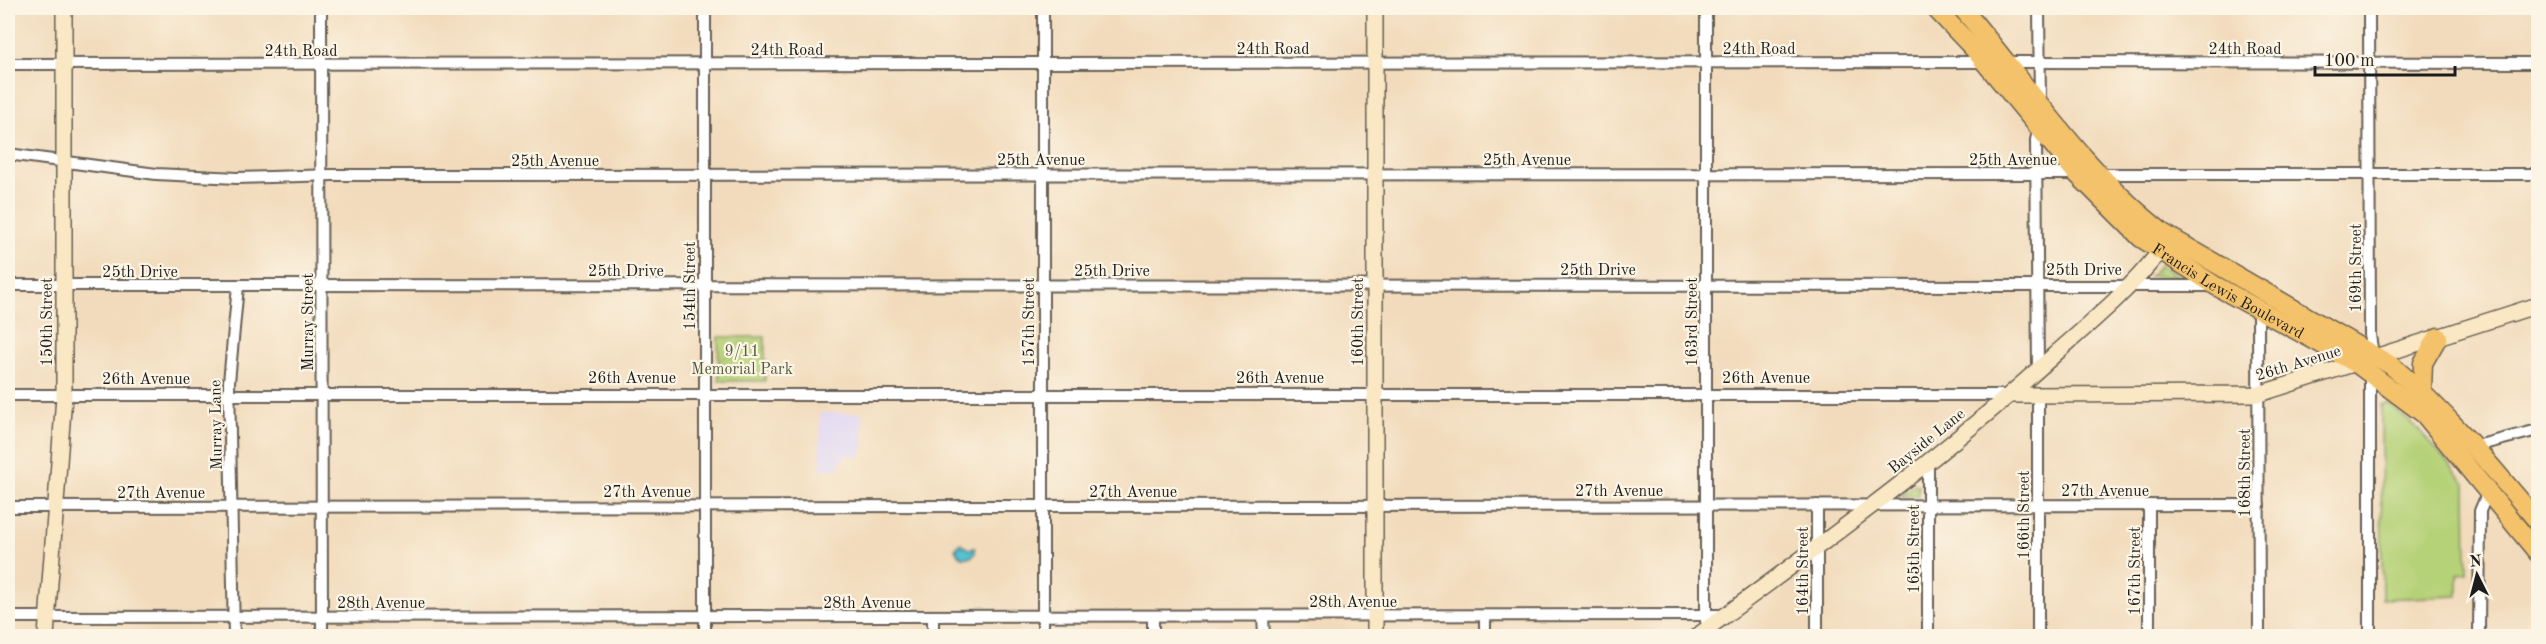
<svg xmlns="http://www.w3.org/2000/svg" width="2546" height="644" font-family="'Old Standard TT',serif">
  <defs>
    <pattern id="park-crowns" width="20" height="18" patternUnits="userSpaceOnUse" patternTransform="scale(1.5)"><rect width="20" height="18" fill="#b6d278"/><path d="M2 6a3 3 0 1 1 6 0M12 15a3 3 0 1 1 6 0" fill="none" stroke="#9cb467"/></pattern>
    <pattern id="garden-dots" width="8" height="8" patternUnits="userSpaceOnUse" patternTransform="scale(1.5)"><rect width="8" height="8" fill="#b6d278"/><path d="M2 2h.1M6 6h.1" fill="none" stroke="#9cb467" stroke-width="1.8" stroke-linecap="round"/></pattern>
    <pattern id="water-waves" width="16" height="10" patternUnits="userSpaceOnUse" patternTransform="scale(1.5)"><rect width="16" height="10" fill="#55c1cf"/><path d="M0 5q4-4 8 0t8 0" fill="none" stroke="#49a5b1"/></pattern>
  </defs>
  <rect width="100%" height="100%" fill="#fcf5e5"/>
  <filter id="ink" filterUnits="userSpaceOnUse"><feTurbulence type="fractalNoise" baseFrequency=".0167" numOctaves="2"/><feDisplacementMap in="SourceGraphic" scale="12" xChannelSelector="R" yChannelSelector="G"/><feConvolveMatrix kernelMatrix="1 2 1 2 8 2 1 2 1" color-interpolation-filters="sRGB"/></filter>
  <filter id="wash" filterUnits="userSpaceOnUse"><feTurbulence type="fractalNoise" baseFrequency=".008" numOctaves="4" result="noise"/><feDisplacementMap in="SourceGraphic" scale="24" xChannelSelector="R" yChannelSelector="G"/><feGaussianBlur stdDeviation="1.35" result="paint"/><feColorMatrix in="noise" values="0 0 0 0 0 0 0 0 0 0 0 0 0 0 0 0 0 1.4 0 .05"/><feComposite in="paint" operator="in"/></filter>
  <g filter="url(#wash)">
    <rect width="100%" height="100%" fill="#f2dbbc"/>
    <!-- built -->
    <polygon fill="#ded5f5" points="820,413 863,413 863,452 860,452 860,456 844,456 844,462 839,462 839,469 820,470"/>
    <!-- grass -->
    <polygon fill="#b6d278" stroke="#69774a" stroke-width="1.5" points="2389,404 2421,432 2466,484 2467,573 2458,574 2458,596 2382,599 2381,405"/>
    <!-- park -->
    <polygon fill="url(#park-crowns)" stroke="#69774a" stroke-width="1.5" points="718,337 765,337 765,381 719,381"/>
    <!-- garden -->
    <g fill="url(#garden-dots)" stroke="#69774a" stroke-width="1.5">
      <polygon points="2161,265 2179,277 2149,276"/>
      <polygon points="1915,484 1919,485 1918,495 1901,496"/>
    </g>
    <!-- water -->
    <polygon fill="url(#water-waves)" stroke="#386e76" stroke-width="1.5" points="961,543 968,549 975,548 975,553 971,557 961,557 955,549"/>
  </g>
  <g filter="url(#ink)">
    <g fill="none" stroke-linecap="round" stroke-linejoin="round">
      <!-- street casing -->
      <g stroke="#675f54" stroke-width="14">
        <g id="street">
          <polyline points="321,8 322,636"/>
          <polyline points="1043,8 1043,636"/>
          <polyline points="1706,8 1706,621"/>
          <polyline points="2039,8 2040,103"/>
          <polyline points="2369,8 2370,335 2373,355"/>
          <polyline points="2006,62 2538,63"/>
          <polyline points="8,64 1987,62"/>
          <polyline points="8,154 156,174 237,178 332,175 2077,174"/>
          <polyline points="2099,174 2538,174"/>
          <polyline points="8,285 2212,286"/>
          <polyline points="2258,309 2259,636"/>
          <polyline points="2038,369 2036,140 2039,128"/>
          <polyline points="8,395 2010,395"/>
          <polyline points="2476,446 2538,430"/>
          <polyline points="1817,505 1817,636"/>
          <polyline points="2149,505 2149,636"/>
          <polyline points="8,507 2259,505"/>
          <polyline points="1153,616 1153,636"/>
          <polyline points="1263,616 1264,636"/>
          <polyline points="1485,616 1485,636"/>
          <polyline points="8,617 1726,615"/>
          <polyline points="234,636 229,382 238,286"/>
          <polyline points="705,636 705,8"/>
          <polyline points="933,636 933,617"/>
          <polyline points="1928,636 1928,462"/>
          <polyline points="2038,636 2038,394"/>
          <polyline points="2370,636 2370,373"/>
          <polyline points="2479,636 2480,511 2488,492"/>
        </g>
      </g>
      <!-- secondary casing -->
      <g stroke="#675f54" stroke-width="18">
        <g id="secondary">
          <polyline points="1375,8 1375,636"/>
          <polyline points="2010,395 2259,394 2538,305"/>
          <polyline points="46,636 64,396 64,8"/>
          <path d="M1697 636C1819 546 1941 458 2053 356 2090 323 2130 290 2160 251"/>
        </g>
      </g>
      <!-- primary casing -->
      <g stroke="#675f54" stroke-width="21">
        <g id="primary">
          <path id="s1" d="M1935 8 1974 49 2077 174 2141 238 2216 286 2356 363 2424 414 2538 553"/>
          <path d="M1962 8C2026 83 2084 172 2163 233L2392 366C2447 412 2492 467 2538 522"/>
          <polyline points="2422,391 2423,363 2438,337"/>
        </g>
      </g>
      <!-- street -->
      <use href="#street" stroke="#fff" stroke-width="10"/>
      <!-- secondary -->
      <use href="#secondary" stroke="#fae7c3" stroke-width="15"/>
      <!-- primary -->
      <use href="#primary" stroke="#f3c26a" stroke-width="18"/>
    </g>
  </g>
  <g text-anchor="middle" stroke-width="4.5" stroke-linejoin="round" paint-order="stroke">
    <!-- street labels -->
    <g font-size="16" fill="#1c1c1c" stroke="#fcf5e5">
      <text x="1273" y="54">24th Road</text>
      <text x="1759" y="54">24th Road</text>
      <text x="2245" y="54">24th Road</text>
      <text x="787" y="55">24th Road</text>
      <text x="301" y="56">24th Road</text>
      <text x="1041" y="165">25th Avenue</text>
      <text x="1527" y="165">25th Avenue</text>
      <text x="2013" y="165">25th Avenue</text>
      <text x="555" y="166">25th Avenue</text>
      <text transform="translate(2355 268) rotate(-90)" y="6">169th Street</text>
      <text x="1598" y="275">25th Drive</text>
      <text x="2084" y="275">25th Drive</text>
      <text x="626" y="276">25th Drive</text>
      <text x="1112" y="276">25th Drive</text>
      <text x="140" y="277">25th Drive</text>
      <text transform="translate(689 286) rotate(-90)" y="6">154th Street</text>
      <text dy="6" stroke="none"><textPath href="#s1" startOffset="411">Francis Lewis Boulevard</textPath></text>
      <text transform="translate(46 322) rotate(-90)" y="6">150th Street</text>
      <text transform="translate(307 322) rotate(-90)" y="6">Murray Street</text>
      <text transform="translate(1028 322) rotate(-90)" y="6">157th Street</text>
      <text transform="translate(1357 322) rotate(-90)" y="6">160th Street</text>
      <text transform="translate(1691 322) rotate(-90)" y="6">163rd Street</text>
      <text transform="translate(2298 362) rotate(-17)" y="6">26th Avenue</text>
      <text x="632" y="383">26th Avenue</text>
      <text x="1280" y="383">26th Avenue</text>
      <text x="1766" y="383">26th Avenue</text>
      <text x="146" y="384">26th Avenue</text>
      <text transform="translate(215 425) rotate(-91)" y="6">Murray Lane</text>
      <text transform="translate(1926 440) rotate(-39)" y="6">Bayside Lane</text>
      <text transform="translate(2244 473) rotate(-90)" y="6">168th Street</text>
      <text x="1619" y="496">27th Avenue</text>
      <text x="2105" y="496">27th Avenue</text>
      <text x="647" y="497">27th Avenue</text>
      <text x="1133" y="497">27th Avenue</text>
      <text x="161" y="498">27th Avenue</text>
      <text transform="translate(2023 515) rotate(-90)" y="6">166th Street</text>
      <text transform="translate(1913 549) rotate(-90)" y="6">165th Street</text>
      <text transform="translate(1802 571) rotate(-90)" y="6">164th Street</text>
      <text transform="translate(2134 571) rotate(-90)" y="6">167th Street</text>
      <text x="1353" y="607">28th Avenue</text>
      <text x="381" y="608">28th Avenue</text>
      <text x="867" y="608">28th Avenue</text>
    </g>
    <!-- park labels -->
    <g font-size="16" fill="#525c3c" stroke="#fcf5e5">
      <text x="742" y="356">9/11<tspan x="742" dy="18">Memorial Park</tspan></text>
    </g>
  </g>
  <!-- margin -->
  <rect width="2546" height="644" fill="none" stroke="#fcf5e5" stroke-width="30"/>
  <!-- north arrow -->
  <g transform="translate(2477 575) rotate(354)" stroke="#fcf5e5" stroke-width="4.5" paint-order="stroke">
  <path d="M0-4.5L10 22L0 15L-10 22Z" fill="#1c1c1c"/>
  <text y="-9" font-size="16" font-weight="bold" text-anchor="middle" fill="#1c1c1c">N</text>
  </g>
  <!-- scale -->
  <path d="M2315 66v9h140v-9" fill="none" stroke="#1c1c1c" stroke-width="3"/>
  <text x="2324" y="66" font-size="18" fill="#1c1c1c" stroke="#fcf5e5" stroke-width="4.5" paint-order="stroke">100 m</text>
</svg>
